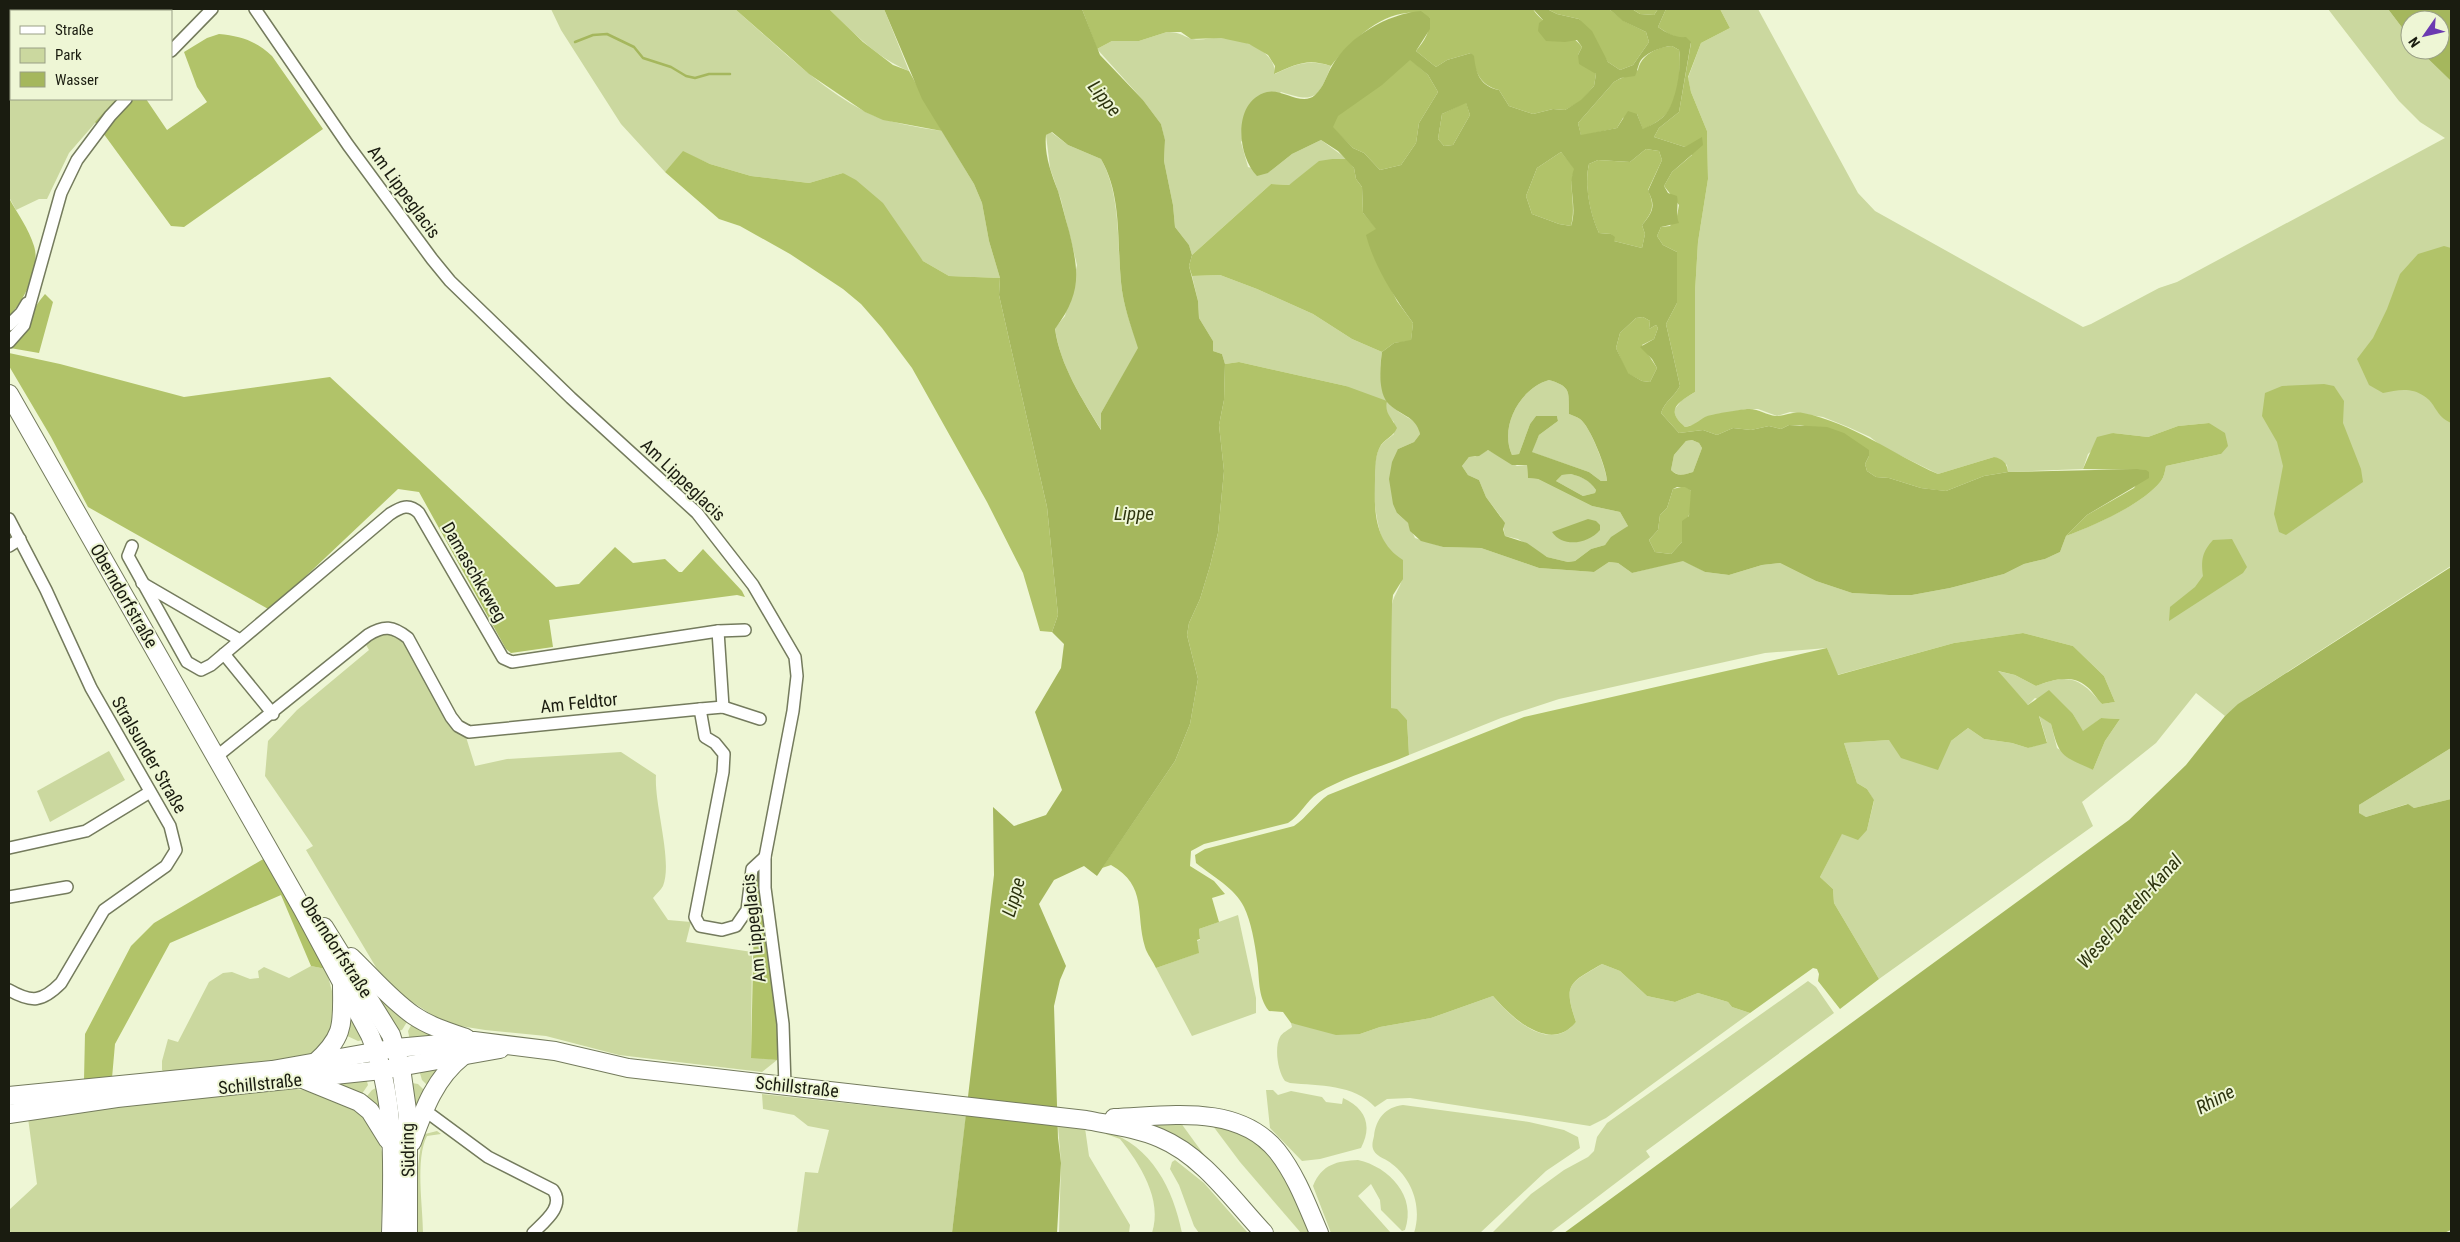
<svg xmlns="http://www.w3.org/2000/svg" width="2460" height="1242" font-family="'Roboto Condensed',sans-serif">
  <rect width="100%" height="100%" fill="#eef6d5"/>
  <!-- green -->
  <g fill="#cbd89f">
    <polygon points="9,9 75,9 77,11 11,11 11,99 116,99 69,153 47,199 39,199 16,210 9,197"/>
    <path d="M551 9H735C774 43 818 87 864 111 887 123 917 127 942 131L974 184 982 203 989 241 1000 278 949 276 923 261 843 173 809 183 751 176 710 164 683 152 665 172 621 124 561 30Z"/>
    <path d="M829 9H884L909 71C877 58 854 33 829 9Z"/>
    <path d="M1720 9H1758L1858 193 1875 211 2083 327 2091 324 2159 288 2177 282 2445 138 2420 122 2399 101 2328 9H2388L2410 38V50H2419L2451 81V566L2250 696 2225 716 2196 693 2156 743 2082 802 2093 826 1879 979 1834 903 1833 889 1820 877 1842 833 1867 830 1874 801 1867 789 1857 783 1844 743 1889 740 1951 741 1968 728 1984 739 2012 743 2028 748 2047 742 2039 715 2051 724 2057 748 2093 770 2105 741 2120 719 2101 718 2083 732 2073 714 2035 698 2028 705 1997 671 2015 675 2036 686C2070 673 2080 678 2102 704L2115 702 2104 676 2073 646 2023 633 1954 643 1837 675 1827 648 1765 653 1559 699 1501 718 1409 755 1407 720 1391 708 1392 604C1394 593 1405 582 1402 571 1400 559 1389 552 1384 542 1374 524 1368 460 1382 444 1385 440 1391 437 1394 434V422L1389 417 1385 408 1346 386 1239 362 1225 364 1222 354 1213 351V341L1199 318 1198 301 1192 276 1220 275 1257 289 1313 314 1352 339 1382 352C1379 371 1379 395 1395 409 1402 415 1411 418 1418 425L1420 434 1414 442 1398 449 1397 513 1408 523 1415 538 1443 547 1481 548 1539 568 1594 572 1609 562 1618 563 1632 573 1683 560 1705 572 1729 575 1762 565 1780 563 1816 581 1852 593 1889 595H1912L1950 588 2004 574 2024 564 2045 559 2060 552 2066 536C2094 525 2142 505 2161 481 2164 477 2165 471 2166 466L2221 454 2209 423 2178 426 2148 437 2113 433 2088 454 2083 469 2008 472 2007 465 1994 457 1938 474 1883 447 1870 437 1848 427 1823 417 1790 412 1777 416 1758 409H1747L1710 416 1699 423 1685 427C1679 422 1675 418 1674 410L1682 400 1695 392V292L1698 242 1708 179 1707 131 1691 92 1688 78 1701 43 1730 28Z"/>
    <path d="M1167 32C1182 32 1183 37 1193 39 1203 41 1212 37 1221 38 1242 39 1275 49 1275 74 1295 64 1309 59 1331 66 1318 99 1315 103 1281 92L1241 142 1248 167 1268 173 1292 154 1321 140 1347 159H1332L1289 185 1271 184 1192 255 1189 245 1175 227 1173 205 1164 161 1165 141 1161 124 1143 100 1097 49 1112 41H1139Z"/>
    <path d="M1051 132 1068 145 1101 159C1121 195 1117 241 1121 282 1123 305 1131 326 1139 348L1101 413 1102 431C1082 399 1060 366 1055 328L1065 316 1077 265 1061 200 1050 168 1046 135Z"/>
    <path d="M1549 380C1573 387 1568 393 1569 414 1572 415 1577 417 1580 419 1590 426 1606 468 1607 481H1601L1589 472 1531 452 1539 435 1558 421 1557 416H1536L1530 424 1519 454 1512 455C1499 427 1520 388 1549 380Z"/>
    <path d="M1692 440 1699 443 1702 448 1693 472C1683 475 1679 477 1671 470L1674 455 1686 441Z"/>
    <polygon points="1488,450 1517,466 1527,465 1528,478 1538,479 1592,506 1620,512 1628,526 1605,545 1591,549 1575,561 1568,562 1547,557 1518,539 1505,536 1501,517 1486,497 1479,480 1468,475 1462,466 1469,457 1475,457"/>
    <path d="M1571 474C1583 477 1589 480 1596 490L1595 493 1583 496 1556 481 1562 475Z"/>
    <path d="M388 633 404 640 453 729 466 737 475 766 507 759 621 752 656 775C654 805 673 861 663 886 661 890 656 894 653 898L668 920 691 922 686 942 752 952 751 1057 777 1060 762 1072 619 1055 546 1036 485 1030 448 1024 440 1020 403 996 377 969 306 850 313 846 265 776 268 741 297 710 369 650 365 643 376 635Z"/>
    <polygon points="2451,748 2451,799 2414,808 2407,804 2366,817 2358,813 2359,805"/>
    <polygon points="109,751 125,780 50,822 37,791"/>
    <polygon points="1238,915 1256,998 1256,1013 1192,1036 1156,968 1198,953 1196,941 1200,940 1199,929"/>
    <path d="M1602 964 1620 971 1647 996 1675 1002 1698 993 1728 1002 1732 1007 1750 1013 1606 1118 1590 1126 1410 1098 1387 1099 1375 1107C1354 1084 1319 1086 1290 1083L1285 1081C1278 1072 1274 1048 1280 1037 1282 1033 1288 1030 1292 1027L1291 1023 1360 1034 1380 1027 1431 1018 1493 996C1512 1019 1550 1054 1576 1022 1563 983 1569 984 1602 964Z"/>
    <polygon points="311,966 326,969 336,1006 336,1022 316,1053 298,1059 165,1073 162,1070 162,1061 168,1039 178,1042 209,982 223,973 232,972 250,979 259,978 258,971 264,967 289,978"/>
    <polygon points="368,981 410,1017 402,1030 395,1032"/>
    <polygon points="1808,981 1816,987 1834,1013 1646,1151 1650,1157 1550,1233 1492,1233 1531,1194 1564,1170 1588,1157 1594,1151 1597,1137 1607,1123"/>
    <polygon points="345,1007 363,1040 358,1041 343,1034"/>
    <polygon points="414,1020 446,1035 410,1041 408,1031"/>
    <polygon points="446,1064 429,1087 422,1080 419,1070"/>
    <polygon points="366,1078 368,1085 359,1098 328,1082"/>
    <polygon points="412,1083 418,1084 426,1092 414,1116"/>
    <polygon points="378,1087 383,1116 363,1101 372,1090"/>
    <path d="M297 1089C336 1095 377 1112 383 1157 386 1181 381 1209 381 1233H13L9 1231V1210L37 1184 28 1118C117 1106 206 1096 297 1089Z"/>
    <path d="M1266 1090H1273L1278 1095 1291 1091 1322 1097 1326 1102 1342 1104 1343 1098C1365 1108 1373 1125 1361 1148L1320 1159 1302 1161 1270 1128Z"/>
    <polygon points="762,1094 966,1116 952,1233 797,1233 805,1172 818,1173 829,1130 808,1126 794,1115 763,1109"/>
    <path d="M1403 1105 1529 1122 1564 1130 1578 1137 1580 1148 1546 1171 1480 1233H1414C1422 1208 1413 1180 1392 1164 1387 1159 1377 1157 1374 1151 1371 1146 1373 1141 1374 1136 1376 1119 1385 1107 1403 1105Z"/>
    <polygon points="1178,1119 1220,1177 1125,1124"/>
    <polygon points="1210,1122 1233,1126 1272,1153 1314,1233 1301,1233 1240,1162"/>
    <polygon points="1058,1126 1085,1128 1089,1156 1130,1225 1129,1233 1059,1233 1061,1163"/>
    <path d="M437 1131 441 1134 427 1136C415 1159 423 1207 423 1233H418C418 1205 414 1159 425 1134Z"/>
    <path d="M1106 1131C1152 1146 1173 1189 1182 1233H1152C1163 1200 1140 1164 1120 1139L1106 1134Z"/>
    <polygon points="1175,1160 1204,1183 1248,1233 1199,1233 1194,1226 1179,1185 1170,1169 1172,1162"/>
    <path d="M1358 1160C1389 1167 1417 1196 1405 1230L1402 1231 1381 1210 1380 1200 1371 1184 1358 1196 1391 1233H1331L1313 1186C1322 1164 1337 1161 1358 1160Z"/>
  </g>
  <!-- forest -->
  <g fill="#b1c369">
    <polygon points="735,9 829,9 863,42 893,65 909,71 942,131 883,120 865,112 809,74"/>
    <path d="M1082 9H1533C1543 27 1570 30 1582 47L1578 55 1596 74 1594 86 1581 101 1565 110 1553 109 1533 114 1509 106 1499 90C1479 85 1476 72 1471 53L1447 60 1436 67 1416 51C1425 40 1430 32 1430 18 1423 16 1414 12 1407 13 1378 15 1348 44 1331 66 1307 58 1297 64 1274 74L1275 66 1268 55 1249 44 1221 38 1191 39 1181 32H1167L1139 41H1112L1097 49Z"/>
    <polygon points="1547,9 1609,9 1624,21 1646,32 1649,42 1633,65 1620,70 1608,62 1579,19 1557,14"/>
    <polygon points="1632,9 1658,9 1654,15 1640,14"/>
    <path d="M1666 9H1720L1730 28 1701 43 1688 77 1691 92 1707 131 1708 179 1698 242 1695 292V392C1677 403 1665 410 1685 427 1695 425 1698 421 1705 417 1711 414 1739 410 1747 409 1758 408 1766 415 1776 416 1785 416 1793 411 1803 413 1853 423 1892 454 1938 474L1994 457C2003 459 2007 463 2008 472L1984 476 1946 491 1936 490 1921 488 1889 478 1876 477 1867 471 1865 464 1869 456 1809 427 1800 425H1789L1781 429 1769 426 1751 430 1733 428 1717 435 1703 430 1679 433 1661 413C1665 401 1674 397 1680 386L1666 324 1677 303V252L1663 245 1657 236 1661 227 1670 226 1677 216 1679 205 1664 186 1672 172 1692 155 1685 147 1654 137 1659 128 1679 112 1691 43 1669 34 1658 27Z"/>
    <path d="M219 34C241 36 256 41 272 56L323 129 184 227 171 226 95 122 116 99H146L167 130 207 102 197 87 184 52 207 38Z"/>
    <path d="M1672 46 1679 50C1682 68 1678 105 1663 117 1658 122 1649 126 1643 130L1637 114 1623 118 1617 128 1581 136 1578 123 1614 82C1622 77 1630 76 1638 70 1641 55 1657 47 1672 46Z"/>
    <polygon points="1410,59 1428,75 1438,92 1419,123 1416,143 1401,165 1380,170 1364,153 1353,148 1332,127 1337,116"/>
    <polygon points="1466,102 1470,115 1453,145 1444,146 1438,139 1442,114"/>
    <path d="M1646 149 1659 151 1662 160 1648 190C1655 206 1653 212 1642 225L1645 234 1642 248 1614 241 1611 234 1599 233C1590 214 1584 185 1589 164L1598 160 1630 162Z"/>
    <polygon points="683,151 710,164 751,176 809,183 843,173 856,180 883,203 923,261 949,276 1000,278 999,295 1047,507 1058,615 1052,632 1040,631 1023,573 987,502 912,368 882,328 861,304 843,289 790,254 740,226 719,219 665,172"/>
    <path d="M1561 152 1575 169C1567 186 1577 205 1571 226L1559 224 1532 214 1526 196 1537 168Z"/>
    <polygon points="1332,159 1347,159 1354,168 1356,179 1362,187 1363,213 1377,229 1386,279 1397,301 1413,323 1411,341 1394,343 1382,352 1352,339 1313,314 1257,289 1220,275 1192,276 1189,266 1192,255 1271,184 1289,185 1319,161"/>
    <path d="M9 198C17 213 29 229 34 246 41 268 24 301 9 316Z"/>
    <path d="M2444 246 2451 248V423C2435 416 2436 403 2424 396 2411 387 2397 390 2383 393L2369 385 2357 359 2373 338 2387 309 2400 274 2418 254Z"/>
    <path d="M45 294 53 302 39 353 10 348C25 332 30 311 45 294Z"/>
    <polygon points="1643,317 1650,321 1649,329 1656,325 1658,328 1654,339 1642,345 1657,368 1650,382 1642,381 1627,373 1616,348 1620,333 1636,318"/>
    <polygon points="9,353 60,364 184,397 330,377 556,587 579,584 615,547 633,563 665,559 679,572 682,572 703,549 742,591 745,597 737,595 549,620 553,647 511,653 506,649 419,492 398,489 270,610 88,507 51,437 9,366"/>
    <path d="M1239 362 1346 386 1387 401C1384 413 1392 418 1397 428 1393 437 1386 438 1381 445 1375 454 1375 469 1375 479 1374 510 1374 542 1403 560V579L1393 595 1392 604 1391 708 1397 709 1407 720 1409 755C1379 768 1346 776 1318 793 1306 801 1301 815 1288 823L1204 844 1191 851 1190 866 1214 881 1225 894 1212 898 1219 922 1199 929 1200 939 1197 940 1199 953 1156 968C1153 961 1147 954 1145 947 1135 914 1148 886 1111 865L1102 868 1175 761 1190 724 1198 679 1187 635 1189 623 1200 599 1210 566 1218 533 1224 471 1219 425 1224 400 1225 364Z"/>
    <polygon points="2324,384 2334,386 2344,401 2343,423 2361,469 2363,482 2286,535 2279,532 2274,514 2283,466 2277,442 2262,416 2265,393 2282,386"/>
    <path d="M2209 423 2225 433 2228 446 2221 454 2166 466C2165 471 2164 477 2161 481 2142 505 2095 525 2066 536L2087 515 2134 488 2146 470 2083 469 2097 437 2113 433 2148 437 2178 426Z"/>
    <path d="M1685 486 1691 491C1691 498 1692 509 1689 515 1685 525 1682 530 1682 542L1671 554 1655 552 1649 540 1658 530 1660 515 1667 508 1673 489Z"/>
    <path d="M2232 539 2247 567 2243 573 2169 621 2170 607 2195 587 2203 576C2201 560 2202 552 2213 540Z"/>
    <path d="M2023 633 2073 646 2104 676 2115 702 2102 704C2097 699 2092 690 2086 686 2072 674 2051 680 2036 686L2015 675 1998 671 2028 705 2049 690 2073 714 2083 731 2101 718 2120 719 2105 741 2093 770C2062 755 2060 759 2051 724L2039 716 2047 743 2028 748 2012 743 1984 739 1968 728 1951 741 1938 770 1901 758 1889 740 1844 743 1857 783 1867 789 1874 800 1867 830 1858 840 1842 834 1820 877 1833 889 1834 903 1879 979 1840 1009 1818 981 1819 974 1817 969 1813 968 1750 1013 1732 1007 1728 1002 1698 993 1675 1002 1647 996 1620 971 1602 964C1569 983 1563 984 1576 1022 1550 1054 1512 1018 1493 996L1431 1018 1380 1027 1360 1034 1336 1035 1291 1023 1283 1012 1269 1011C1257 996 1260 978 1257 960 1255 944 1251 921 1244 907 1235 888 1212 876 1196 863L1195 855 1205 849 1294 826C1307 817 1315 804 1328 795L1524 717 1827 648 1838 675 1954 643Z"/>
    <polygon points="265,858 326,969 311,966 281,895 170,943 115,1044 112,1078 84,1080 85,1034 131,946 154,923"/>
    <polygon points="762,868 762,887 779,1038 777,1060 751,1058 755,870"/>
  </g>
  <!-- water -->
  <g fill="#a5b75d" fill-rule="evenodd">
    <path d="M884 9H1082L1100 55 1143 100 1161 124 1165 140 1164 161 1173 205 1175 227 1189 245 1192 255 1189 266 1198 301 1199 318 1213 341V351L1222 354 1225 364 1224 400 1219 425 1224 471 1218 533 1210 566 1200 599 1189 623 1187 635 1198 679 1190 724 1175 761 1097 876 1084 866 1054 880 1039 904 1066 966 1060 980 1054 1006 1058 1138 1061 1163 1057 1233H952L994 875 993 807 1014 826 1046 815 1062 790 1035 712 1061 668 1064 644 1052 632 1058 615 1047 507 999 295 1000 278 989 241 982 203 974 184 922 99ZM1052 132 1068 145 1101 159C1122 195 1117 241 1121 282 1123 305 1131 326 1138 348L1101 413V430C1082 399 1060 365 1055 329 1082 293 1079 272 1069 231 1065 218 1062 204 1058 191 1051 173 1044 154 1046 135Z"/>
    <path d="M1533 9H1547L1557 14 1579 19 1592 31 1608 62 1620 70 1633 65 1649 42 1646 32 1623 21 1609 9H1632L1640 14 1654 15 1658 9H1666L1658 27C1667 33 1675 38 1686 37L1691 42 1679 112 1659 128 1654 137 1685 147 1702 137 1703 145 1672 172 1664 186 1668 193 1677 196C1679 205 1675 214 1679 223L1661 227 1657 236 1663 245 1677 252V303L1666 324 1680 386C1674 397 1665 401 1661 413L1679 433 1703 430 1717 435 1733 428 1751 430 1769 426 1781 429 1789 425 1827 427 1844 433 1869 450V456L1865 464 1867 471 1876 477 1889 478 1921 488 1946 491 1984 476 2008 472 2137 469 2146 470 2149 472V478L2087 515 2066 536 2060 552 2045 559 2024 564 2004 574 1950 588 1912 595H1889L1852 593 1816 581 1780 563 1762 565 1729 575 1705 572 1683 561 1632 573 1618 563 1609 562 1594 572 1539 568 1481 548 1443 547 1421 541 1410 531 1408 523 1397 513 1393 504 1389 479 1392 462 1398 449 1414 442 1420 434C1416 415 1399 416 1387 402 1378 390 1380 366 1382 352L1394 343 1411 340 1413 323C1394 297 1374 266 1366 235L1376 229 1363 213 1362 187 1356 179 1354 168 1338 151 1321 140 1292 154 1268 173 1257 176C1237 156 1232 101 1267 92 1282 88 1302 107 1315 95 1324 87 1326 76 1332 66 1349 36 1387 14 1421 11L1430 18V29L1416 51 1436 67 1447 60 1471 53 1474 56C1476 74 1480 86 1499 90L1509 106 1533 114 1553 109 1565 110 1581 100 1594 86 1596 74 1579 64 1578 55 1582 47 1577 40 1565 42 1546 41 1538 31 1539 23 1543 20ZM1672 46 1679 50C1682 66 1676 106 1663 117 1658 122 1649 126 1643 129L1637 114 1628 111 1617 128 1581 135 1578 123 1614 82 1621 78 1635 76C1637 72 1637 69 1639 64 1643 53 1661 47 1672 46ZM1410 60 1428 75 1438 92 1419 123 1416 143 1401 165 1380 170 1364 153 1353 148 1333 127 1338 116 1382 85ZM1466 103 1470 115 1453 145 1444 146 1438 139 1442 114ZM1646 149 1659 151 1662 160 1648 191C1656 206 1653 212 1642 225L1645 234 1642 248 1614 241 1615 237 1611 234 1599 233C1590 214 1584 184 1589 164L1598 160 1630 162ZM1561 152 1574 169C1567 187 1578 206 1571 226L1559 224 1532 214 1526 196 1537 168ZM1643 317 1650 321 1649 329 1656 325 1658 328 1654 339 1640 347 1652 359 1657 368 1650 382 1642 381 1628 373 1616 348 1620 333 1636 318ZM1549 380C1573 387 1568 393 1569 414 1572 415 1577 417 1580 419 1590 426 1607 469 1607 481H1601L1589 472 1532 452 1539 435 1558 421 1557 416H1536L1530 424 1519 454 1512 455C1499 427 1520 388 1549 380ZM1692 440 1699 443 1702 448 1693 472C1683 475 1678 477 1671 470L1674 455 1686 441ZM1488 450 1512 465H1527L1528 478 1538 479 1592 506 1620 512 1628 526 1611 537 1605 545 1591 549 1575 561 1568 562 1547 557 1527 543 1505 536 1503 529 1505 523 1486 497 1479 480 1468 475 1462 466 1469 457 1479 456ZM1571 474C1582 477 1589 480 1596 490L1595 493 1583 496 1556 481 1562 475ZM1677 487H1685L1691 491 1689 516 1682 521V542L1671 554 1655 552 1649 540 1658 530 1660 515 1667 508 1673 489Z"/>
    <polygon points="2388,9 2451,9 2451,81 2419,50 2440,50 2440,20 2410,20 2410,38"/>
    <path d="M1588 519 1596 521 1600 525V530C1588 544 1563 548 1552 532Z"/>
    <polygon points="2451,567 2451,748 2359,805 2359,813 2366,817 2408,804 2414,808 2451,799 2451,1230 2444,1233 1564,1233 2129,820 2186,765 2225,716 2238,704"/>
  </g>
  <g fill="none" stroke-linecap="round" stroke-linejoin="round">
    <!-- stream -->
    <polyline stroke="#a5b75d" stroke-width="2.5" points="575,42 593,35 607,34 634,47 643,58 671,67 686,76 695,78 709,74 730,74"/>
    <!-- street casing -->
    <g stroke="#747b5d" stroke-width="14">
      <g id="street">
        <polyline points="255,9 348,145 432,259 450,281 571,398 697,513 753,585 795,657 797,676 793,711 765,857 765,888 783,1024 785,1086"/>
        <polyline points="171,51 212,9"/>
        <polyline points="9,325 21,313 27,303"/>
        <polyline points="9,342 24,325 61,193 77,160 110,116 126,99"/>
        <path d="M9 519 46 590 91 688 170 826 176 850 166 866 104 910 61 983C42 1002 32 1003 9 990"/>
        <polyline points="9,546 20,539"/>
        <path d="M132 546 128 556 187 662 201 670 211 665 390 514C401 507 409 503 419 513L503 658 512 662 718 631 745 630"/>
        <polyline points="142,583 240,640"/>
        <polyline points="718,631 723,707"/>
        <polyline points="224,654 273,714"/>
        <polyline points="700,709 723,707 760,719"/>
        <path d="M216 757 368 635C384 625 393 626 408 638L451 717 458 726 469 732 700 709 705 737 715 743 724 754 723 772 695 917 700 926 722 930 736 926 747 910 752 869 765 857"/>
        <polyline points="9,848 86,831 150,792"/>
        <polyline points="9,897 67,887"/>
        <path d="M423 1109 488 1157 553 1190C565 1206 545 1221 533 1233"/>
      </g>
    </g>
    <!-- primary casing -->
    <g stroke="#747b5d" stroke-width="20">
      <g id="primary">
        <path d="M9 394 302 908 370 1035C396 1097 393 1167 391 1233"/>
        <polyline points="324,927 391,1035 401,1068 408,1117 408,1233"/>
        <path d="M351 957C371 976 390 999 413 1015 429 1026 448 1032 466 1038"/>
        <path d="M315 1063C346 1035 342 1023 342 984"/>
        <polyline points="305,1080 359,1102 370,1111 388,1140"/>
        <path d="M9 1096 272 1070 396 1048 474 1041 555 1051 628 1068 1086 1120C1111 1125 1137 1128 1160 1138 1203 1156 1233 1200 1264 1233"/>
        <polyline points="9,1114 117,1098 382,1070 500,1049"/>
        <path d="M1114 1118C1168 1116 1238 1103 1277 1151 1296 1175 1307 1205 1319 1233"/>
        <path d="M412 1142C424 1109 435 1078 463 1056"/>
      </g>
    </g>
    <!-- street -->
    <use href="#street" stroke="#fff" stroke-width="11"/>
    <!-- primary -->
    <use href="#primary" stroke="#fff" stroke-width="18"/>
  </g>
  <g text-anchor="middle" stroke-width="4" stroke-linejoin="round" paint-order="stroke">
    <!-- street labels -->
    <g font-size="18" fill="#1a1c10" stroke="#eef6d5">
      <text transform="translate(404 192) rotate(54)" y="6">Am Lippeglacis</text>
      <text transform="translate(683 480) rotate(44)" y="6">Am Lippeglacis</text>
      <text transform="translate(474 572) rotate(60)" y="6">Damaschkeweg</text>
      <text transform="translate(124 596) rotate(60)" y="6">Oberndorfstraße</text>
      <text transform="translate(579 703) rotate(-6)" y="6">Am Feldtor</text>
      <text transform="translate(149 755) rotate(60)" y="6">Stralsunder Straße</text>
      <text transform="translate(754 928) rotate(-96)" y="6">Am Lippeglacis</text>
      <text transform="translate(336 947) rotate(57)" y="6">Oberndorfstraße</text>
      <text transform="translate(260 1084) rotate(-6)" y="6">Schillstraße</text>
      <text transform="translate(797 1087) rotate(6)" y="6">Schillstraße</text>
      <text transform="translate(408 1150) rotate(-91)" y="6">Südring</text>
    </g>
    <!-- water labels -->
    <g font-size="19" font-style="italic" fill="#2e350f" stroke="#eef6d5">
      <text transform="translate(1105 98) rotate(51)" y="7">Lippe</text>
      <text x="1134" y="520">Lippe</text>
      <text transform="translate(1013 897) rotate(-74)" y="7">Lippe</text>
      <text transform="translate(2129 911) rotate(-48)" y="7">Wesel-Datteln-Kanal</text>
      <text transform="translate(2215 1099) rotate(-28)" y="7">Rhine</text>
    </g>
  </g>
  <!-- border -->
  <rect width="2460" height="1242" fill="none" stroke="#1a1c10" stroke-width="20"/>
  <!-- legend -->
  <rect x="10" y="10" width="162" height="90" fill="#eef6d5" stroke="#999f86"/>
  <rect x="20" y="26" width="25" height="8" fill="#ffffff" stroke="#999f86"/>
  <text x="55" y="35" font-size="15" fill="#1a1c10">Straße</text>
  <rect x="20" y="48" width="25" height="15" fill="#cbd89f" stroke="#999f86"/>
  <text x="55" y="60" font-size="15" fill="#1a1c10">Park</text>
  <rect x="20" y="72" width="25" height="15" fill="#a5b75d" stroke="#999f86"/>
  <text x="55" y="85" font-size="15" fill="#1a1c10">Wasser</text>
  <!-- north arrow -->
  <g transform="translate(2425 35) rotate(236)"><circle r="24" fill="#eef6d5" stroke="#999f86"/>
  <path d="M0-4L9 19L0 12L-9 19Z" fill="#6b3ab1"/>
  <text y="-8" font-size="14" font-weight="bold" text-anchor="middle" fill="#1a1c10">N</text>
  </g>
</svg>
